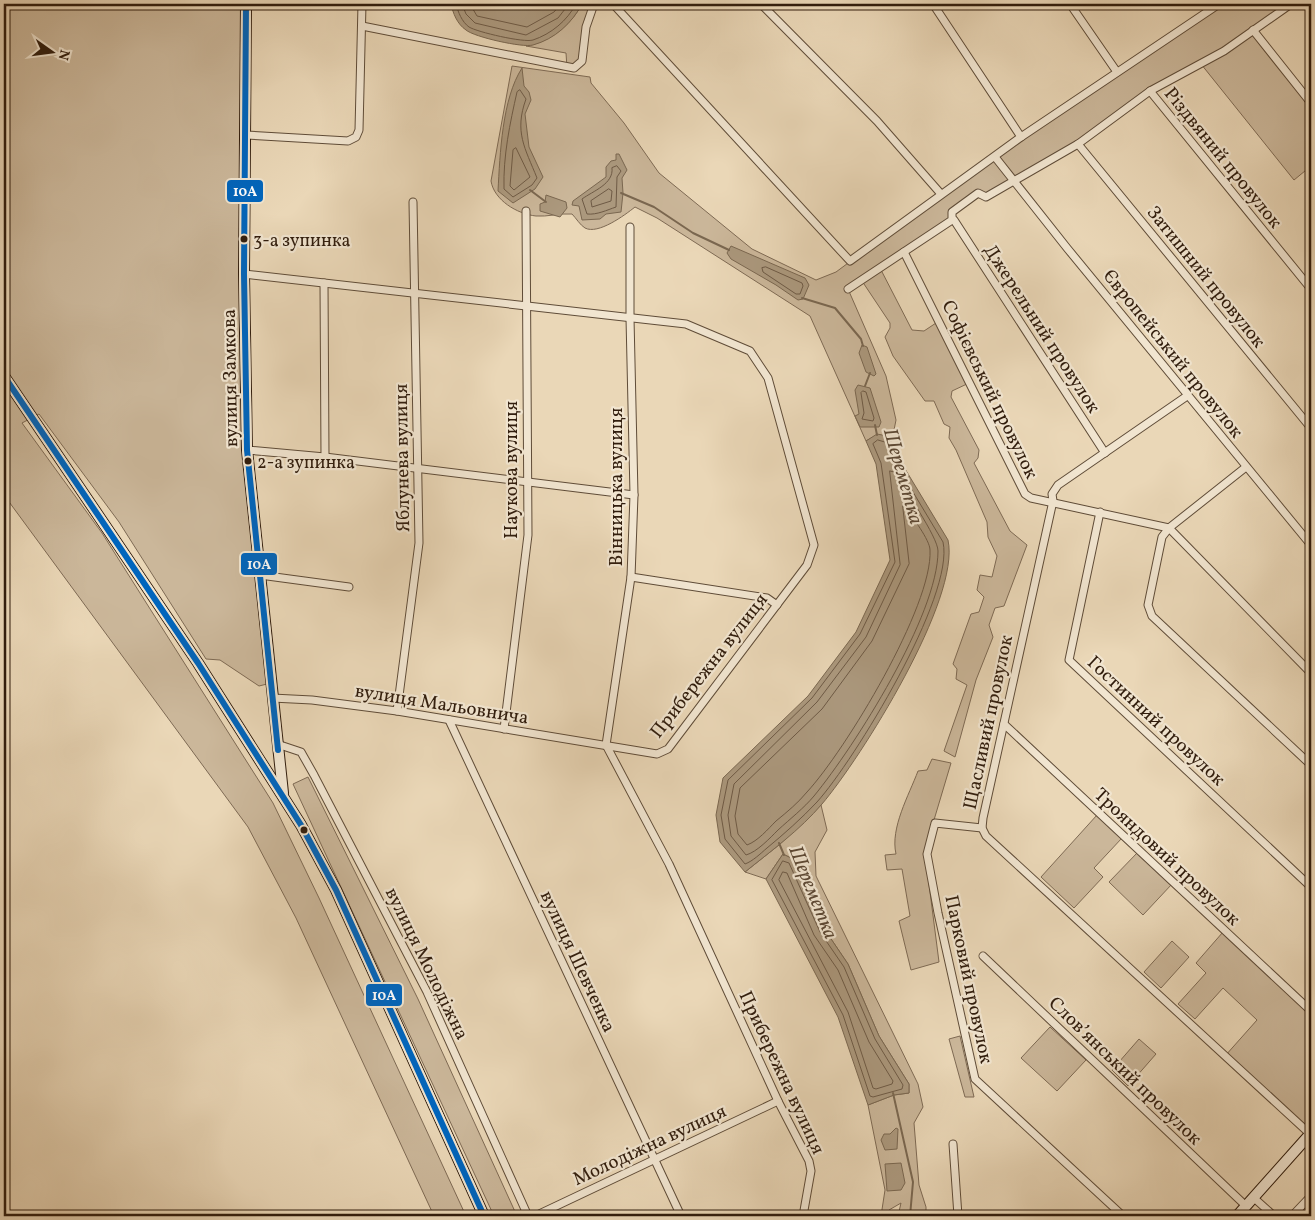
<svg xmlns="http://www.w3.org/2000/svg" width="1315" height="1220" font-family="Vollkorn,serif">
  <rect width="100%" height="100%" fill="#ead7b7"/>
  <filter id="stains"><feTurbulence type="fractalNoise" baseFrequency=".004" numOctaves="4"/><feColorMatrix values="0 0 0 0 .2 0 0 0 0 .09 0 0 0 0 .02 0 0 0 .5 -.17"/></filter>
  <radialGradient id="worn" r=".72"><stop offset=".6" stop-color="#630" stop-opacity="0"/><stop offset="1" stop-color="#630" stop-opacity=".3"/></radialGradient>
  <!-- green -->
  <g fill="#cbb79a" stroke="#7e6a54">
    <polygon points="4,4 246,4 247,450 271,683 259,686 220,660 206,659 119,522 39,414 22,423 102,533 273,803 319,898 466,1216 434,1216 296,918 248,827 4,495"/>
    <path d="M582 4H594L582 61 567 68 566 53 526 46C550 42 571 25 582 4Z"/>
    <path d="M1219 4H1291L1253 30 1311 103V166L1294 180 1201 64 1150 91 1078 144 986 197 978 193 952 211V220L880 268 912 330 924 331 939 321 969 383 952 391 951 397 979 450 978 458 974 463 1010 531 1027 545 1004 606 995 608 989 625 993 637 976 680 955 757 944 751 967 685 956 679 957 669 953 664 971 614 979 612 984 597 977 590 980 575 992 577 997 556 988 537 987 522 956 450 949 438 950 427 944 424 934 401H925L893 356 885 337 890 328V323L862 281 848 289 886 376 896 420 892 440C882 432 876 435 866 441L810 316 657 218 635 207C625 215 598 235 585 228 580 225 576 218 572 214 560 213 547 217 536 216 517 214 494 200 491 181L512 66 590 77 591 83 624 123 659 173 752 249 816 280 836 272 941 194Z"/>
    <path d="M932 759 951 763 931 830 926 861 939 962 911 970 899 921 910 916 902 869 887 870 885 855 896 854C890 828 909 795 918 771L927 770Z"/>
    <polygon points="308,777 418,999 517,1216 494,1216 293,784"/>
    <polygon points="821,805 827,830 815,852 816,876 918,1084 923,1107 914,1123 919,1185 926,1207 926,1216 898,1216 901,1203 889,1210 889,1216 881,1216 885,1190 868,1105 894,1095 909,1093 909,1084 879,1036 848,964 825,930 793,859 783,854 766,879 745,872 779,845"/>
    <polygon points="1097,815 1122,838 1094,868 1103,877 1074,908 1041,877"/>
    <polygon points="1138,852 1172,884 1143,915 1109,882"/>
    <polygon points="1223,932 1311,1011 1311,1123 1305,1130 1225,1056 1257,1020 1223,988 1195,1019 1178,1004 1206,973 1196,963"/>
    <polygon points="1172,941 1189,957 1161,988 1144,972"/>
    <polygon points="1050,1027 1086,1060 1057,1091 1021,1058"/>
    <polygon points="960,1036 974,1097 965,1097 949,1039"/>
    <polygon points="1139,1039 1156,1054 1128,1086 1112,1070"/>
  </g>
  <!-- water -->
  <g fill="#ab987d" stroke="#7a6750">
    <path d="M451 4H582C572 23 555 39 533 45 523 48 474 37 466 30 457 24 453 13 451 4Z"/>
    <path d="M522 68 524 86 529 92 531 100 525 114 529 147 543 177 535 189 513 203 498 191C500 154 502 99 522 68Z"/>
    <polygon points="616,154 619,154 627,170 622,178 623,193 621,212 606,214 600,219 582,220 579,206 572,205 573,201 606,177 606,167 611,161 616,160"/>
    <polygon points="546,195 566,202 567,208 560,217 540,211 540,204 545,202"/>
    <polygon points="731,246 805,278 809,285 803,299 798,300 776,285 731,259 727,253"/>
    <polygon points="862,345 867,347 876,374 874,376 866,372 859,353"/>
    <polygon points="858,385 870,388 881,422 879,427 860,427 855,416 859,414 855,390"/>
    <path d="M877 434C891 436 892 442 896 454L948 540C961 599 861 758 822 804 800 830 771 851 745 872L720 842 716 815 723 778 808 696 856 632 890 560 876 464 866 441Z"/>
    <polygon points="783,854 793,859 825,930 848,964 879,1036 909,1084 909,1093 894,1095 868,1105 838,1017 766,879"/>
    <polygon points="896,1128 898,1129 897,1149 885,1150 881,1140 884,1134 890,1134"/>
    <polygon points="901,1163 905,1183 901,1190 887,1191 885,1164"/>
  </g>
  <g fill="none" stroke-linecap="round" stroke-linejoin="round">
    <!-- shore -->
    <g stroke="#6e5a45" stroke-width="1">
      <path d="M456 4C458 12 462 22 469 27 477 32 524 43 533 40 551 34 567 21 576 4"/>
      <polyline points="462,4 466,14 475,23 526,35 558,18 569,4"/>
      <polyline points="470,4 477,16 527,27 554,12 561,4"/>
      <path d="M520 90 526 99C514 132 525 148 537 178L532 185 513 197 504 189C503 156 510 123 517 92Z"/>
      <polygon points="516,148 530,177 514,190 510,186 513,150"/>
      <path d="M617 166 621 171 617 177 616 207C607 210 597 215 587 214L582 199C593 191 614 184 612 168Z"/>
      <polygon points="609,189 612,191 611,201 592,207 591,201"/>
      <polygon points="766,267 802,283 803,286 800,294 796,294 763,272 762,268"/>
      <polygon points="863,391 866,392 874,418 873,421 862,419 864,413 861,393"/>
      <path d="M878 440 888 443 892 457 943 542C955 596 854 761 817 802 802 818 784 834 767 848 760 854 753 861 745 864L725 839 721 815 728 780 812 698 860 634 895 562 881 463 873 444Z"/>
      <path d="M890 471 894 472C903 487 938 537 938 551 938 615 855 746 814 796 804 808 790 819 778 830 770 838 757 852 746 855L731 836 728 815 734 784 817 702 866 637 900 565Z"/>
      <path d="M903 506 906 507C912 517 930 540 930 550 933 606 845 751 807 792 798 803 787 812 776 821 768 829 758 841 747 845L738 834 735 816 740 788 822 709 872 641 909 564Z"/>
      <polygon points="783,861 789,863 820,932 844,967 875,1039 903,1085 902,1089 873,1097 870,1096 843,1015 772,880"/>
      <polygon points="783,872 787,873 814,935 838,970 869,1042 893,1081 892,1084 876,1089 873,1088 848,1012 779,880"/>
    </g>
    <!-- stream -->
    <g stroke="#7a6750" stroke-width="2">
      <polyline points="530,190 546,202"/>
      <polyline points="621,193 654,207 693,233 729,250"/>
      <polyline points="802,298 835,308 861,339 863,346"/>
      <polyline points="865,386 870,373"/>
      <polyline points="875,425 877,435"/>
      <polyline points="779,843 784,855"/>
      <polyline points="893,1093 913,1182 910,1216"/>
    </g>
    <!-- street casing -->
    <g stroke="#5f4c38" stroke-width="9">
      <g id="street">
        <polyline points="613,4 850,261 1021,137 1219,4"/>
        <polyline points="761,4 877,121 941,194"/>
        <polyline points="933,4 1021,137"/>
        <polyline points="1070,4 1117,72"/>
        <polyline points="362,26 574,68 582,61 586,27 594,4"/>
        <polyline points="1253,30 1311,103"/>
        <polyline points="1150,91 1311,289"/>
        <polyline points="246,135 348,141 356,137 359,130 362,4"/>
        <polyline points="1078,144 1311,428"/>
        <polyline points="995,157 1067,248 1311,545"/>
        <polyline points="954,220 1105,453"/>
        <polyline points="904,252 1025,494 1031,498 1169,528 1311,673"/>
        <polyline points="244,274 686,324 750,351 768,378 814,545 807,565 668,749 657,754 397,711 312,700 272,698"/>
        <polyline points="324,283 325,457"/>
        <polyline points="848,289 952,220 952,212 978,193 986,197 1078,144 1150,91 1224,51 1291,4"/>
        <polyline points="1187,396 1058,485 1052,494 1053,501 983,818 982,828 986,836 1310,1134"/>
        <polyline points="247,450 325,457 634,495"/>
        <polyline points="1246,467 1169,528 1162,537 1148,605 1152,616 1311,765"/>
        <polyline points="1100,512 1069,660 1311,887"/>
        <polyline points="260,575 349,587"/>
        <polyline points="631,577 767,598 777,605"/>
        <polyline points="397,711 419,543 413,202"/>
        <polyline points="449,720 681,1216"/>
        <polyline points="1004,724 1311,1011"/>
        <polyline points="504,729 528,535 526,211"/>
        <polyline points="277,744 301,752 314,775 427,992 528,1216"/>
        <polyline points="606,745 631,577 634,495 630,318 630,227"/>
        <polyline points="606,745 669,864 778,1101 809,1161 811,1171 803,1216"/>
        <polyline points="982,828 935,823 927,854 938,913 975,1079 1123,1216"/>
        <polyline points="983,956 1246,1206"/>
        <polyline points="953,1144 958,1216"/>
        <polyline points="1254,1198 1274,1216"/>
        <polyline points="535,1216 778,1101"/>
        <polyline points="1292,1216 1311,1196"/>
      </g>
    </g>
    <!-- secondary casing -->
    <g stroke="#311d0d" stroke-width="12">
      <g id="secondary">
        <polyline points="246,4 244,274 247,450 283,793"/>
        <polyline points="4,376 198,663 301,825 336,890 484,1216"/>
        <polyline points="1237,1216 1311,1133"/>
      </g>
    </g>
    <!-- street -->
    <use href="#street" stroke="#f1e5d0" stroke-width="7"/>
    <!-- secondary -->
    <use href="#secondary" stroke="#f1e5d0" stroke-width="10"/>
    <!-- bus-1 casing -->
    <g stroke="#f1e5d0" stroke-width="10">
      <g id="bus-1">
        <polyline points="246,4 244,274 247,450 278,750"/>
        <polyline points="4,376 198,663 301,825 336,890 484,1216"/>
      </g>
    </g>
    <!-- bus-1 -->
    <use href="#bus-1" stroke="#0065bd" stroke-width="6"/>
  </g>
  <!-- markers -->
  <g fill="#311d0d" stroke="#f1e5d0" stroke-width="2">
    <circle cx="244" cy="239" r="4.5"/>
    <circle cx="248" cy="461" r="4.5"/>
    <circle cx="304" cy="830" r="4.5"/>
  </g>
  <g text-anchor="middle" stroke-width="4.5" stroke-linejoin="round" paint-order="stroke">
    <!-- bus labels -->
    <g font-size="18" fill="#311d0d" stroke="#f1e5d0" text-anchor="start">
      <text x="253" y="246">3-а зупинка</text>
      <text x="257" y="468">2-а зупинка</text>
    </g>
    <!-- street labels -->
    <g font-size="19" fill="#311d0d" stroke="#f1e5d0">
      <text transform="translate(1224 157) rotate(51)" y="7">Різдвяний провулок</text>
      <text transform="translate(1207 276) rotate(51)" y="7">Затишний провулок</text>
      <text transform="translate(1043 328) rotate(57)" y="7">Джерельний провулок</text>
      <text transform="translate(1174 353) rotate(51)" y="7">Європейський провулок</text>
      <text transform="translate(229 378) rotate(-91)" y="7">вулиця Замкова</text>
      <text transform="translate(991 389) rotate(64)" y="7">Софієвський провулок</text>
      <text transform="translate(401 458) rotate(-91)" y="7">Яблунева вулиця</text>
      <text transform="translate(510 470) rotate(-90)" y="7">Наукова вулиця</text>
      <text transform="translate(615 487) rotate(-90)" y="7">Вінницька вулиця</text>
      <text transform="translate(708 665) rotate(-52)" y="7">Прибережна вулиця</text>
      <text transform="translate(442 703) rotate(9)" y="7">вулиця Мальовнича</text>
      <text transform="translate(1157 720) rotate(43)" y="7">Гостинний провулок</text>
      <text transform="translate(987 722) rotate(-78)" y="7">Щасливий провулок</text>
      <text transform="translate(1168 856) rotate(43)" y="7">Трояндовий провулок</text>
      <text transform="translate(579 961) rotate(65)" y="7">вулиця Шевченка</text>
      <text transform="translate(428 963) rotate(64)" y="7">вулиця Молодіжна</text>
      <text transform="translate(970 979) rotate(78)" y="7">Парковий провулок</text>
      <text transform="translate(1126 1070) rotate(44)" y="7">Словʼянський провулок</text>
      <text transform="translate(783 1072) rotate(65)" y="7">Прибережна вулиця</text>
      <text transform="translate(649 1144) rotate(-25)" y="7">Молодіжна вулиця</text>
    </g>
    <!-- water labels -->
    <g font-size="20" font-style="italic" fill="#5c4834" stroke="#f1e5d0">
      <text transform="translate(904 476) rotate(74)" y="7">Шереметка</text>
      <text transform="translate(814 892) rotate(68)" y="7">Шереметка</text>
    </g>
  </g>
  <g stroke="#f1e5d0" stroke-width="2">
    <rect x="226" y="179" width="38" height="24" rx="5" fill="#0065bd"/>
    <rect x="240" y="552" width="38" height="24" rx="5" fill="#0065bd"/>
    <rect x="365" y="983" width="38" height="24" rx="5" fill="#0065bd"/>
  </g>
  <g font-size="14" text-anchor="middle" font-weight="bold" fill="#fff">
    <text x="245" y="196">10А</text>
    <text x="259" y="569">10А</text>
    <text x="384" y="1000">10А</text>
  </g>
  <!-- margin -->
  <rect width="1315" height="1220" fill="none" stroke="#ead7b7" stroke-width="20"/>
  <rect x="5" y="5" width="1305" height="1210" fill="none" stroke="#311d0d" stroke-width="2.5"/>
  <rect x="10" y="10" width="1295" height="1200" fill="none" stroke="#311d0d"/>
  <!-- north arrow -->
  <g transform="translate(52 52) rotate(104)" stroke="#f1e5d0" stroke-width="4" paint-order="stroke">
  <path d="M0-4L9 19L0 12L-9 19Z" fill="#311d0d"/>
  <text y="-8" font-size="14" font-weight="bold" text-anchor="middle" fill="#311d0d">N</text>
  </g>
  <rect width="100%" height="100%" filter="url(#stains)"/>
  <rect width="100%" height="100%" fill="url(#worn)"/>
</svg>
